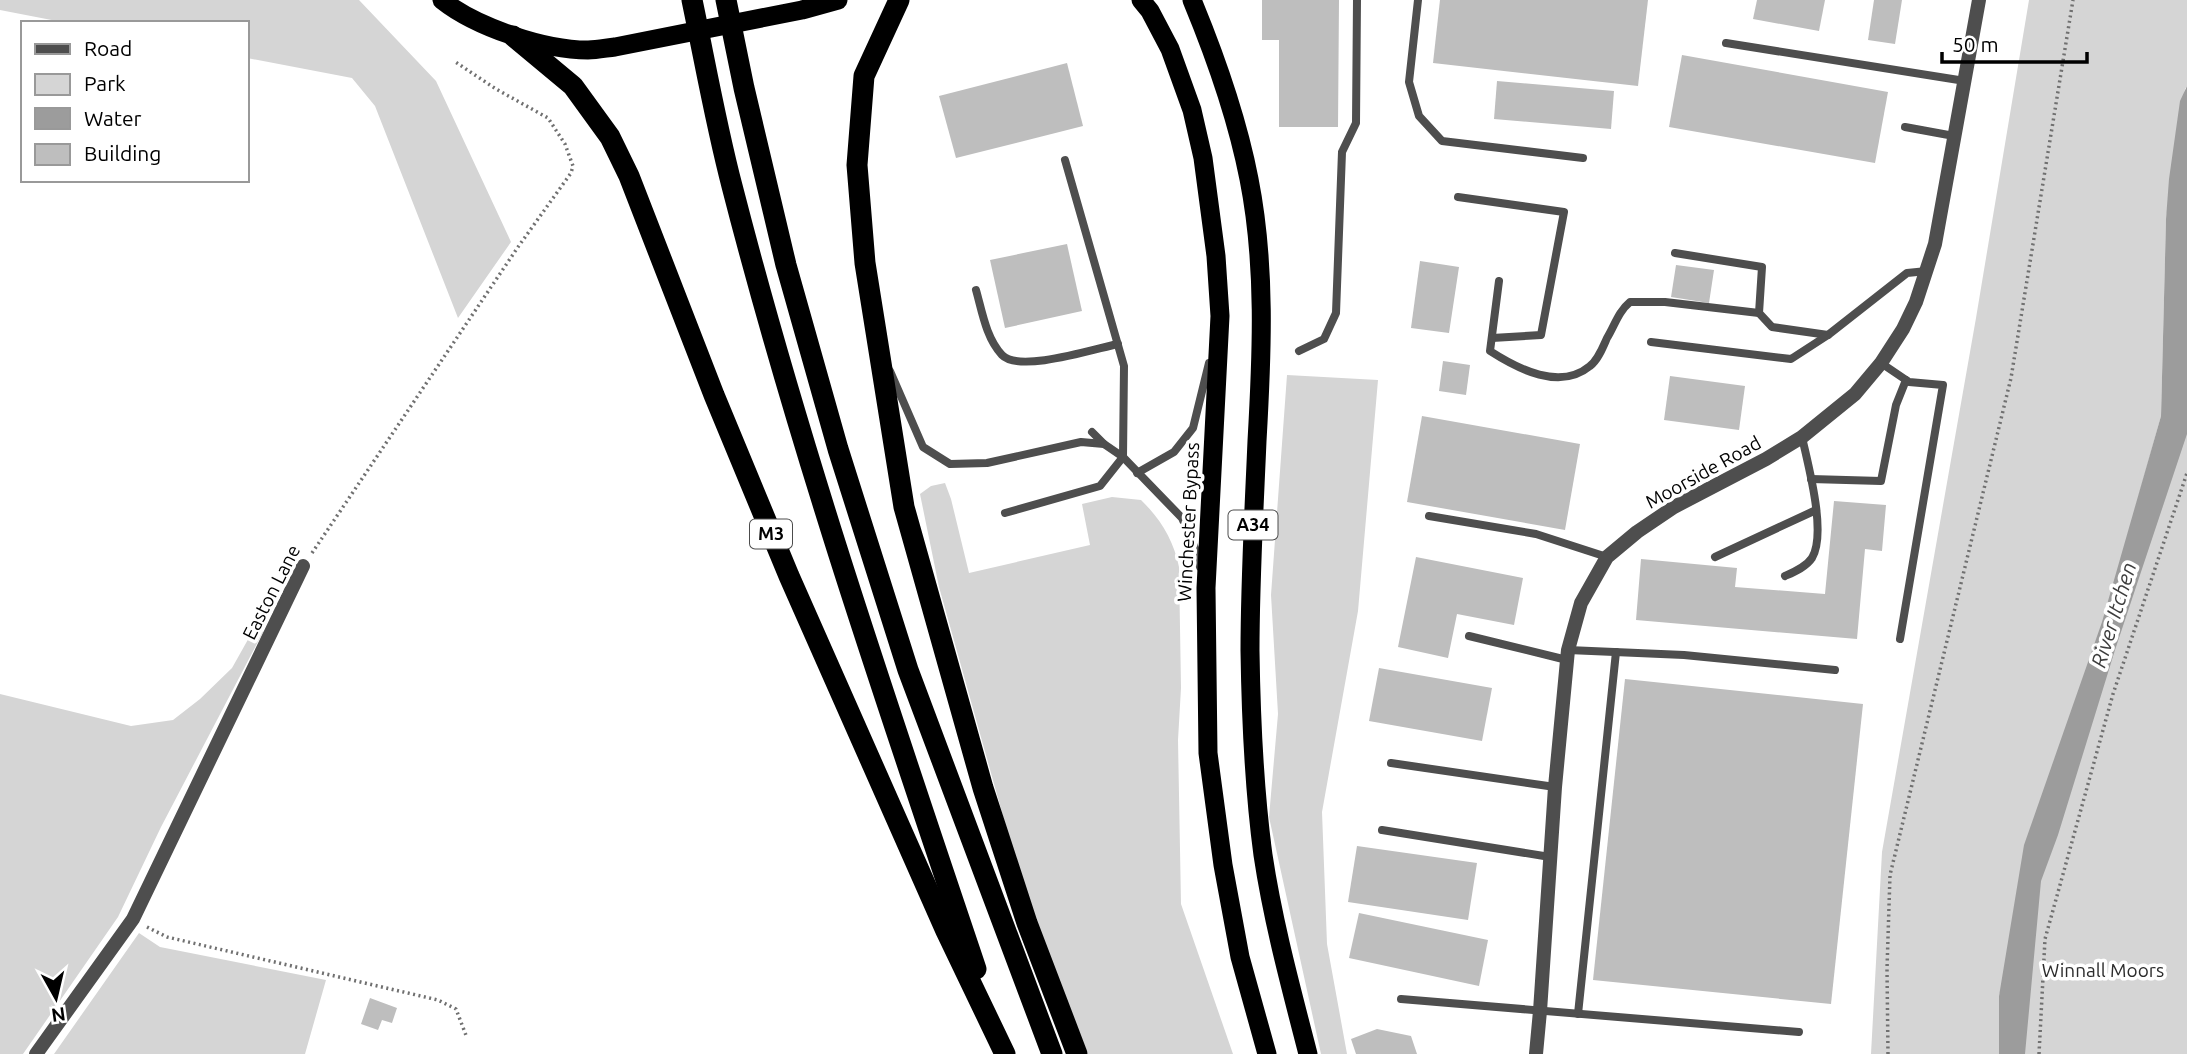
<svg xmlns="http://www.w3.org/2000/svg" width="2187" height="1054" font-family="Ubuntu,sans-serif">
  <rect width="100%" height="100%" fill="#fff"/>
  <!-- green -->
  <g fill="#d5d5d5">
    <polygon points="0,0 359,0 436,81 511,242 458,318 375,106 352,78 247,58 247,23 67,23 0,10"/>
    <polygon points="2029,0 2187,0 2187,86 2185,89 2166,219 2161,416 1999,996 1999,1054 1871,1054 1882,852 1976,318"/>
    <polygon points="2187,172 2187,1054 2014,1054 2025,900 2173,427"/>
    <polygon points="1287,375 1378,380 1358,611 1322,812 1327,944 1347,1054 1321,1054 1269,817 1278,714 1271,595"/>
    <path d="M945 483 951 499 969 573 1090 545 1082 504 1112 497 1141 500C1160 518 1174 541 1179 567L1181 688 1178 740 1181 904 1233 1054H1088L1022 884 939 587 920 494 931 486Z"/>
    <polygon points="255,627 263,632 161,827 118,917 23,1054 0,1054 0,694 131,726 173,720 200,699 232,668"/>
    <polygon points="139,933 160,947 326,980 305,1054 54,1054"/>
  </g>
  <!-- water -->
  <polygon fill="#9c9c9c" points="2187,86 2187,434 2115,650 2058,835 2041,881 2025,1054 1999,1054 1999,996 2024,845 2102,622 2161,416 2166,219 2169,179 2180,101"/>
  <!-- building -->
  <g fill="#bebebe">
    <polygon points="1262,0 1339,0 1338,127 1279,127 1279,40 1262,40"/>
    <polygon points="1440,0 1648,0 1638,86 1433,63"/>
    <polygon points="1757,0 1825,0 1819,31 1753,19"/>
    <polygon points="1874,0 1902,0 1895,44 1868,40"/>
    <polygon points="1682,55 1888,92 1875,163 1669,127"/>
    <polygon points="1067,63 1083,126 956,158 939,96"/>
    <polygon points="1497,81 1614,91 1611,129 1494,119"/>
    <polygon points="1067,244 1082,311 1005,328 990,260"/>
    <polygon points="1420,261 1459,267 1449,333 1411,328"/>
    <polygon points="1676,265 1714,270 1709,303 1671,297"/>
    <polygon points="1443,361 1470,365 1466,395 1439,391"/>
    <polygon points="1670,376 1745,386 1739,430 1664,420"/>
    <polygon points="1422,416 1580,444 1565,530 1407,502"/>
    <polygon points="1834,501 1886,505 1882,551 1865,549 1857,639 1636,620 1641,559 1737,568 1735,587 1825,594"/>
    <polygon points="1416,557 1523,578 1514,625 1457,614 1448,658 1398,647"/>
    <polygon points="1379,668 1492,688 1482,741 1369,721"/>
    <polygon points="1625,679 1863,704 1831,1004 1593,980"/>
    <polygon points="1357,846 1477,863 1468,920 1348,902"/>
    <polygon points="1359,913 1488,940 1479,986 1349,958"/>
    <polygon points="370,998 397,1008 392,1023 382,1020 378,1030 361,1024"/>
    <polygon points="1377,1029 1411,1036 1417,1054 1356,1054 1351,1039"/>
  </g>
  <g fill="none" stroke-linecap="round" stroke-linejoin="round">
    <!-- path -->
    <g stroke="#707070" stroke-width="3.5" stroke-dasharray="2 3.5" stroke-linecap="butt">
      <polyline points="312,553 518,247 571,173 573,166 565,144 548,118 496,89 454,61"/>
      <polyline points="147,927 167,937 438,1000 456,1009 467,1038"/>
      <polyline points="1888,1054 1887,969 1890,875 2011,378 2073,0"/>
      <polyline points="2039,1054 2045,939 2113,694 2187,473"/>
    </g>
    <!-- service -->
    <g stroke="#4e4e4e" stroke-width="8">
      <polyline points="1418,0 1409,82 1419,116 1442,141 1583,158"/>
      <polyline points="1726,43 1965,81"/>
      <polyline points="1905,127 1954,136"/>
      <polyline points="1458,197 1564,212 1541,335 1492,338"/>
      <polyline points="1675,253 1762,267 1759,313 1772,327 1828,335"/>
      <path d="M1499 281 1490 351C1518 369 1560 391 1590 366 1598 360 1603 347 1607 338 1615 325 1618 312 1630 302H1665L1759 313"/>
      <path d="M976 290C982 311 986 338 1002 355 1019 373 1094 349 1118 344"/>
      <polyline points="1651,342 1791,359 1828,335 1907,273 1927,271"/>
      <polyline points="1299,351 1324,339 1336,313 1342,152 1356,123 1357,0"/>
      <polyline points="1881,363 1909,382 1943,385 1900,639"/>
      <polyline points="890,371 923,447 950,464 987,463 1081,442 1104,444 1123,457 1182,518 1195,548 1200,567"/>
      <polyline points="1092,432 1104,444"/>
      <polyline points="1137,473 1174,452 1193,428 1209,363"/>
      <polyline points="1811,479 1881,481 1896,405 1906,380"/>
      <polyline points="1005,513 1100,486 1123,457 1124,366 1065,160"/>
      <polyline points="1429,516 1536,534 1607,557"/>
      <polyline points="1715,557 1816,510"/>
      <path d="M1785 576C1794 572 1806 567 1812 558 1827 533 1808 465 1802 437"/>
      <polyline points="1469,636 1567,660"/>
      <polyline points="1568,650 1684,655 1835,670"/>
      <polyline points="1391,763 1555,787"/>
      <polyline points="1382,830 1550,857"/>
      <polyline points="1401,999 1799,1032"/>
      <polyline points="1578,1014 1616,652"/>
    </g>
    <!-- minor -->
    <g stroke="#4e4e4e" stroke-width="14">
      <polyline points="36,1054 133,919 303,566"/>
      <polyline points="1536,1054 1540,1011 1555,787 1568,650 1581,603 1607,557 1637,532 1674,507 1766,459 1802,437 1855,394 1881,363 1903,329 1916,302 1935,244 1979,0"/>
    </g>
    <!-- trunk -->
    <g stroke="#000" stroke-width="19">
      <path d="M442 0C476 27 544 50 588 50 597 50 606 48 615 47L802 10 838 0"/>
      <polyline points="1141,0 1150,11 1170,49 1192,110 1203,158 1216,256 1220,316 1206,588 1208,753 1223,865 1240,957 1267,1054"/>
      <path d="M1192 0C1216 58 1237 117 1249 179 1266 265 1262 354 1257 441 1254 511 1250 581 1250 651 1251 719 1254 788 1263 855 1273 922 1291 988 1308 1054"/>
    </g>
    <!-- motorway -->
    <g stroke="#000" stroke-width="21">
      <path d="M692 0C705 62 716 125 732 186 800 451 889 710 976 969"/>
      <polyline points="726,0 744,88 786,265 838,449 908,670 1052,1054"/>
      <polyline points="899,0 864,76 857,165 865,263 904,507 983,788 1027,923 1077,1054"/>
      <polyline points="513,36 573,86 610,137 629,176 714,395 789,576 946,931 1005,1054"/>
    </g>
  </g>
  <g text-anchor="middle" stroke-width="7" stroke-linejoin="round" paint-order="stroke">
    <!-- shield labels -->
    <g fill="#fff" stroke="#4c4c4c" stroke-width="2">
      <rect x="1228.5" y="510.5" width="49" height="29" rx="5"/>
      <rect x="750" y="519.5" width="42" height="29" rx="5"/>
    </g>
    <g font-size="18" font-weight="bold" fill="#000">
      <text x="1253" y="531">A34</text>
      <text x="771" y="540">M3</text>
    </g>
    <!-- street labels -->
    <g font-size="19" fill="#000" stroke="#fff">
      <text transform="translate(1703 472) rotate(-29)" y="7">Moorside Road</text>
      <text transform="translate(1188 522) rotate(-87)" y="7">Winchester Bypass</text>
      <text transform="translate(271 592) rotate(-63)" y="7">Easton Lane</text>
    </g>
    <!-- park labels -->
    <g font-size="19" fill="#2c2c2c" stroke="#fff">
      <text x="2103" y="977">Winnall Moors</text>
    </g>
    <!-- water labels -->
    <g font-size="21" font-style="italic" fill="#3d3d3d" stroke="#fff">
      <text transform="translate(2114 615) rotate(-73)" y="7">River Itchen</text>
    </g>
  </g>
  <!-- legend -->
  <rect x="21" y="21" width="228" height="161" fill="#ffffff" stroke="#999999" stroke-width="2"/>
  <rect x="35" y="44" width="35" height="10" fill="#4e4e4e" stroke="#999999" stroke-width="2"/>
  <text x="84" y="56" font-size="21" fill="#000000">Road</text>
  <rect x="35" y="74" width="35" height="21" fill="#d5d5d5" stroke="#999999" stroke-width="2"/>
  <text x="84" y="91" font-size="21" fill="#000000">Park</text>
  <rect x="35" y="108" width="35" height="21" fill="#9c9c9c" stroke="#999999" stroke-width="2"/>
  <text x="84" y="126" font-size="21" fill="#000000">Water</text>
  <rect x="35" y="144" width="35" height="21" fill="#bebebe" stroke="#999999" stroke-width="2"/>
  <text x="84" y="161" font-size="21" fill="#000000">Building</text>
  <!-- north arrow -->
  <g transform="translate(56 998) rotate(172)" stroke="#ffffff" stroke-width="5" paint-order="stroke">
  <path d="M0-5L12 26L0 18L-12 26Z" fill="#000000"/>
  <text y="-10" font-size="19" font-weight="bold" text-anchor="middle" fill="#000000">N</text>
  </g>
  <!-- scale -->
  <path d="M1942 52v10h145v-10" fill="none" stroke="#000000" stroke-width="3.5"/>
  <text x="1952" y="52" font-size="21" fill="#000000" stroke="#ffffff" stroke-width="5" paint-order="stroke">50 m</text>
</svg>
